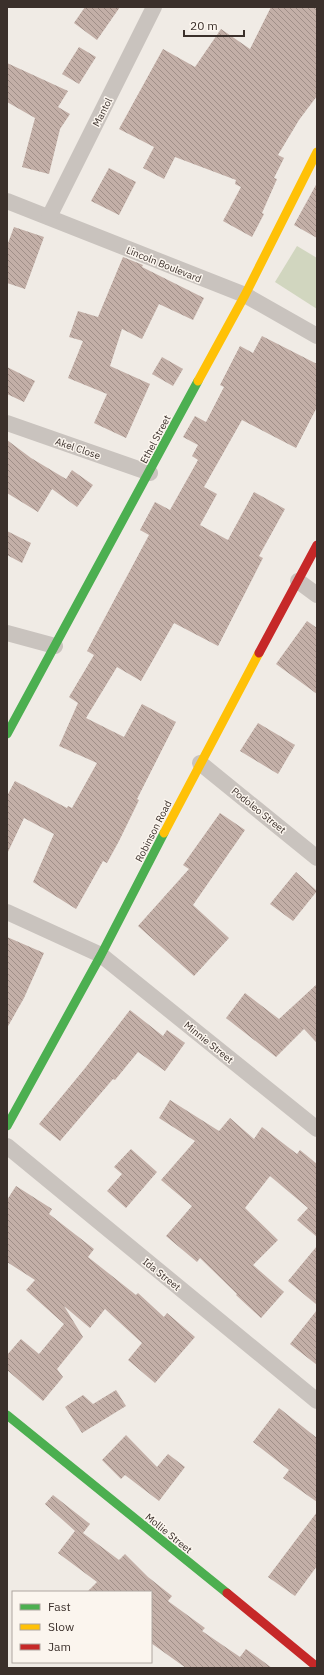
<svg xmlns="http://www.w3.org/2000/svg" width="324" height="1675" font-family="'IBM Plex Sans',sans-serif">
  <defs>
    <pattern id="building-back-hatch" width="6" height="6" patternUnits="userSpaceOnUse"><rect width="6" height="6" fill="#c3afa7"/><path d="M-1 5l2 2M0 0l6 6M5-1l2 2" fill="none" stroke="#a08f88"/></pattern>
  </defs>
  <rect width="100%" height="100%" fill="#f0ebe5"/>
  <!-- pitch -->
  <polygon fill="#d1d6bf" points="297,246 317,258 317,309 275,282"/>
  <!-- building -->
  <g fill="url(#building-back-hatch)">
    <polygon points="85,7 120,7 97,40 74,23"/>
    <polygon points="271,7 317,7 317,96 299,120 278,155 284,158 274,178 277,179 262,213 264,214 252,237 223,221 241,187 235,184 236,180 175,157 164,179 143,168 154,147 119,129 163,49 195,67 221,29 250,49"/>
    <polygon points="79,47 96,57 79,84 62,74"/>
    <polygon points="7,63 68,91 58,107 70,114 60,129 49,174 22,167 35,118 7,102"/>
    <polygon points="109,168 136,182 119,215 91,201"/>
    <polygon points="317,183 317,238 294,225"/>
    <polygon points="14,227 44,237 25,289 7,283 7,246"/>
    <polygon points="123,257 143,265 142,267 204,298 193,320 159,304 142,339 122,329 110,366 150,384 126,438 94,423 107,394 68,378 83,341 69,337 78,311 98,317"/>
    <polygon points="262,336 317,364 317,407 296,448 242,420 204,487 217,494 200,525 228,540 254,492 285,509 259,556 263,558 218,646 174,623 141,681 117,667 86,718 124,737 142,704 176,722 137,799 139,800 119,841 107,863 103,861 76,909 33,882 54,834 24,818 7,854 7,796 15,781 67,808 68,806 72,808 97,763 59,746 78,703 69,697 94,655 87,651 149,535 140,530 155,502 170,510 198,460 192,456 198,445 183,437 195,416 206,422 224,387 220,385 240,346 253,353"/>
    <polygon points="162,357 183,369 173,386 152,374"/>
    <polygon points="7,367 35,381 24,402 7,394"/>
    <polygon points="7,440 31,458 66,479 72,470 93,485 77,507 52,489 38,512 7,493"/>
    <polygon points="7,531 31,543 22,563 7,555"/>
    <polygon points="307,621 317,628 317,694 276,664"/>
    <polygon points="258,723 295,745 278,774 240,751"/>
    <polygon points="220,813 245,830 193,905 229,938 194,976 138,926 189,869 183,865"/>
    <polygon points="296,872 317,891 293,921 270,904"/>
    <polygon points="7,937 44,953 24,998 7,1028"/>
    <polygon points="317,984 317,1043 304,1029 276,1057 226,1018 245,993 279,1019"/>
    <polygon points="130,1010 163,1036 167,1030 185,1043 165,1071 138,1052 115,1080 113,1079 60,1141 39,1124 86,1067"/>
    <polygon points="170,1100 219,1131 230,1118 254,1139 262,1127 297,1154 300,1150 317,1164 317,1237 297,1220 308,1208 270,1176 245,1208 278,1240 253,1265 284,1292 261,1318 236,1295 237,1294 200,1258 197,1262 166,1236 192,1206 161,1180 195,1141 159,1118"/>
    <polygon points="131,1149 157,1172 126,1208 107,1191 122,1174 114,1167"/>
    <polygon points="16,1186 52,1209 49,1214 94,1249 88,1257 136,1295 138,1293 164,1317 167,1313 195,1337 155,1383 128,1360 142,1343 105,1309 90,1328 64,1306 83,1337 57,1369 63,1377 43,1401 7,1370 7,1355 21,1339 39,1354 64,1324 26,1290 35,1280 7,1262 7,1200"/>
    <polygon points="317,1246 317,1305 288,1281"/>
    <polygon points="317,1310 317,1365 290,1344"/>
    <polygon points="116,1390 126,1406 82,1433 65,1407 83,1395 93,1404"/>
    <polygon points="279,1408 317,1438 317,1502 283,1478 289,1470 253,1442"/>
    <polygon points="126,1435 157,1467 168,1454 185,1467 159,1501 125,1475 121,1479 102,1460"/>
    <polygon points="53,1495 90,1524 83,1533 119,1560 125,1554 148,1577 172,1596 168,1601 205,1628 202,1631 240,1657 246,1649 272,1668 186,1668 151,1643 151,1592 87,1592 97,1582 58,1553 75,1531 45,1504"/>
    <polygon points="317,1512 317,1566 295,1596 268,1577"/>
  </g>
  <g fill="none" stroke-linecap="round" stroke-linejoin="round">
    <!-- street -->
    <g stroke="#c9c3be" stroke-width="16">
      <polyline points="7,201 245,295 317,336"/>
      <polyline points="49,217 154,7"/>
      <polyline points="7,423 150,473"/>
      <polyline points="298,581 317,595"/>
      <polyline points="7,633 55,646"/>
      <polyline points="200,763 317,858"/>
      <polyline points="7,912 101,955 317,1129"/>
      <polyline points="7,1146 317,1401"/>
    </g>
    <!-- fast -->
    <g stroke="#4caf50" stroke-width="9">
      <polyline points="7,734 198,381"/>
      <polyline points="7,1126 101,955 164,833"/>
      <polyline points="7,1415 227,1593"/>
    </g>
    <!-- slow -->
    <g stroke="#ffc107" stroke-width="9">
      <polyline points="198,381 245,295 317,152"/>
      <polyline points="164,833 259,653"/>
    </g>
    <!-- jam -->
    <g stroke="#c62828" stroke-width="9">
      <polyline points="259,653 317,545"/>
      <polyline points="227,1593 317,1667"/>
    </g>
  </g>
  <g text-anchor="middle" stroke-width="3" stroke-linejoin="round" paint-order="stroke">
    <!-- street labels -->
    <g font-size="10" fill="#3b302b" stroke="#fbf5ee">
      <text transform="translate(102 112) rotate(-63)" y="4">Mantol</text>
      <text transform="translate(164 264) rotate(22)" y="4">Lincoln Boulevard</text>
      <text transform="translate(155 439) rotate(-62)" y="4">Ethel Street</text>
      <text transform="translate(78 448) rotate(19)" y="4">Akel Close</text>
      <text transform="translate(259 810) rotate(39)" y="4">Podoleo Street</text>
      <text transform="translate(153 831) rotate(-63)" y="4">Robinson Road</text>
      <text transform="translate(209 1042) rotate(39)" y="4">Minnie Street</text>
      <text transform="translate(162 1274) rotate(39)" y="4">Ida Street</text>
      <text transform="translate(169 1533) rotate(39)" y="4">Mollie Street</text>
    </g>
  </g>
  <!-- border -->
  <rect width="324" height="1675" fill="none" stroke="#3b302b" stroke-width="16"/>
  <!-- legend -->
  <rect x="12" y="1591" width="140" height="72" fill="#fbf5ee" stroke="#aea6a0"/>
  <rect x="20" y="1604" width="20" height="6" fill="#4caf50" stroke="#aea6a0"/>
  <text x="48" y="1611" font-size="12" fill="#3b302b">Fast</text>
  <rect x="20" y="1624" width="20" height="6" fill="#ffc107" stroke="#aea6a0"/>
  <text x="48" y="1631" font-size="12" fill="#3b302b">Slow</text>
  <rect x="20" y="1644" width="20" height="6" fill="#c62828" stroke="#aea6a0"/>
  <text x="48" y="1651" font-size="12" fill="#3b302b">Jam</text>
  <!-- scale -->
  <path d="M184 30v6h60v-6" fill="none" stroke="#3b302b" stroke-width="2"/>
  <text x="190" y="30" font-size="12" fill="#3b302b" stroke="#fbf5ee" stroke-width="3" paint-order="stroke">20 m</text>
</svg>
